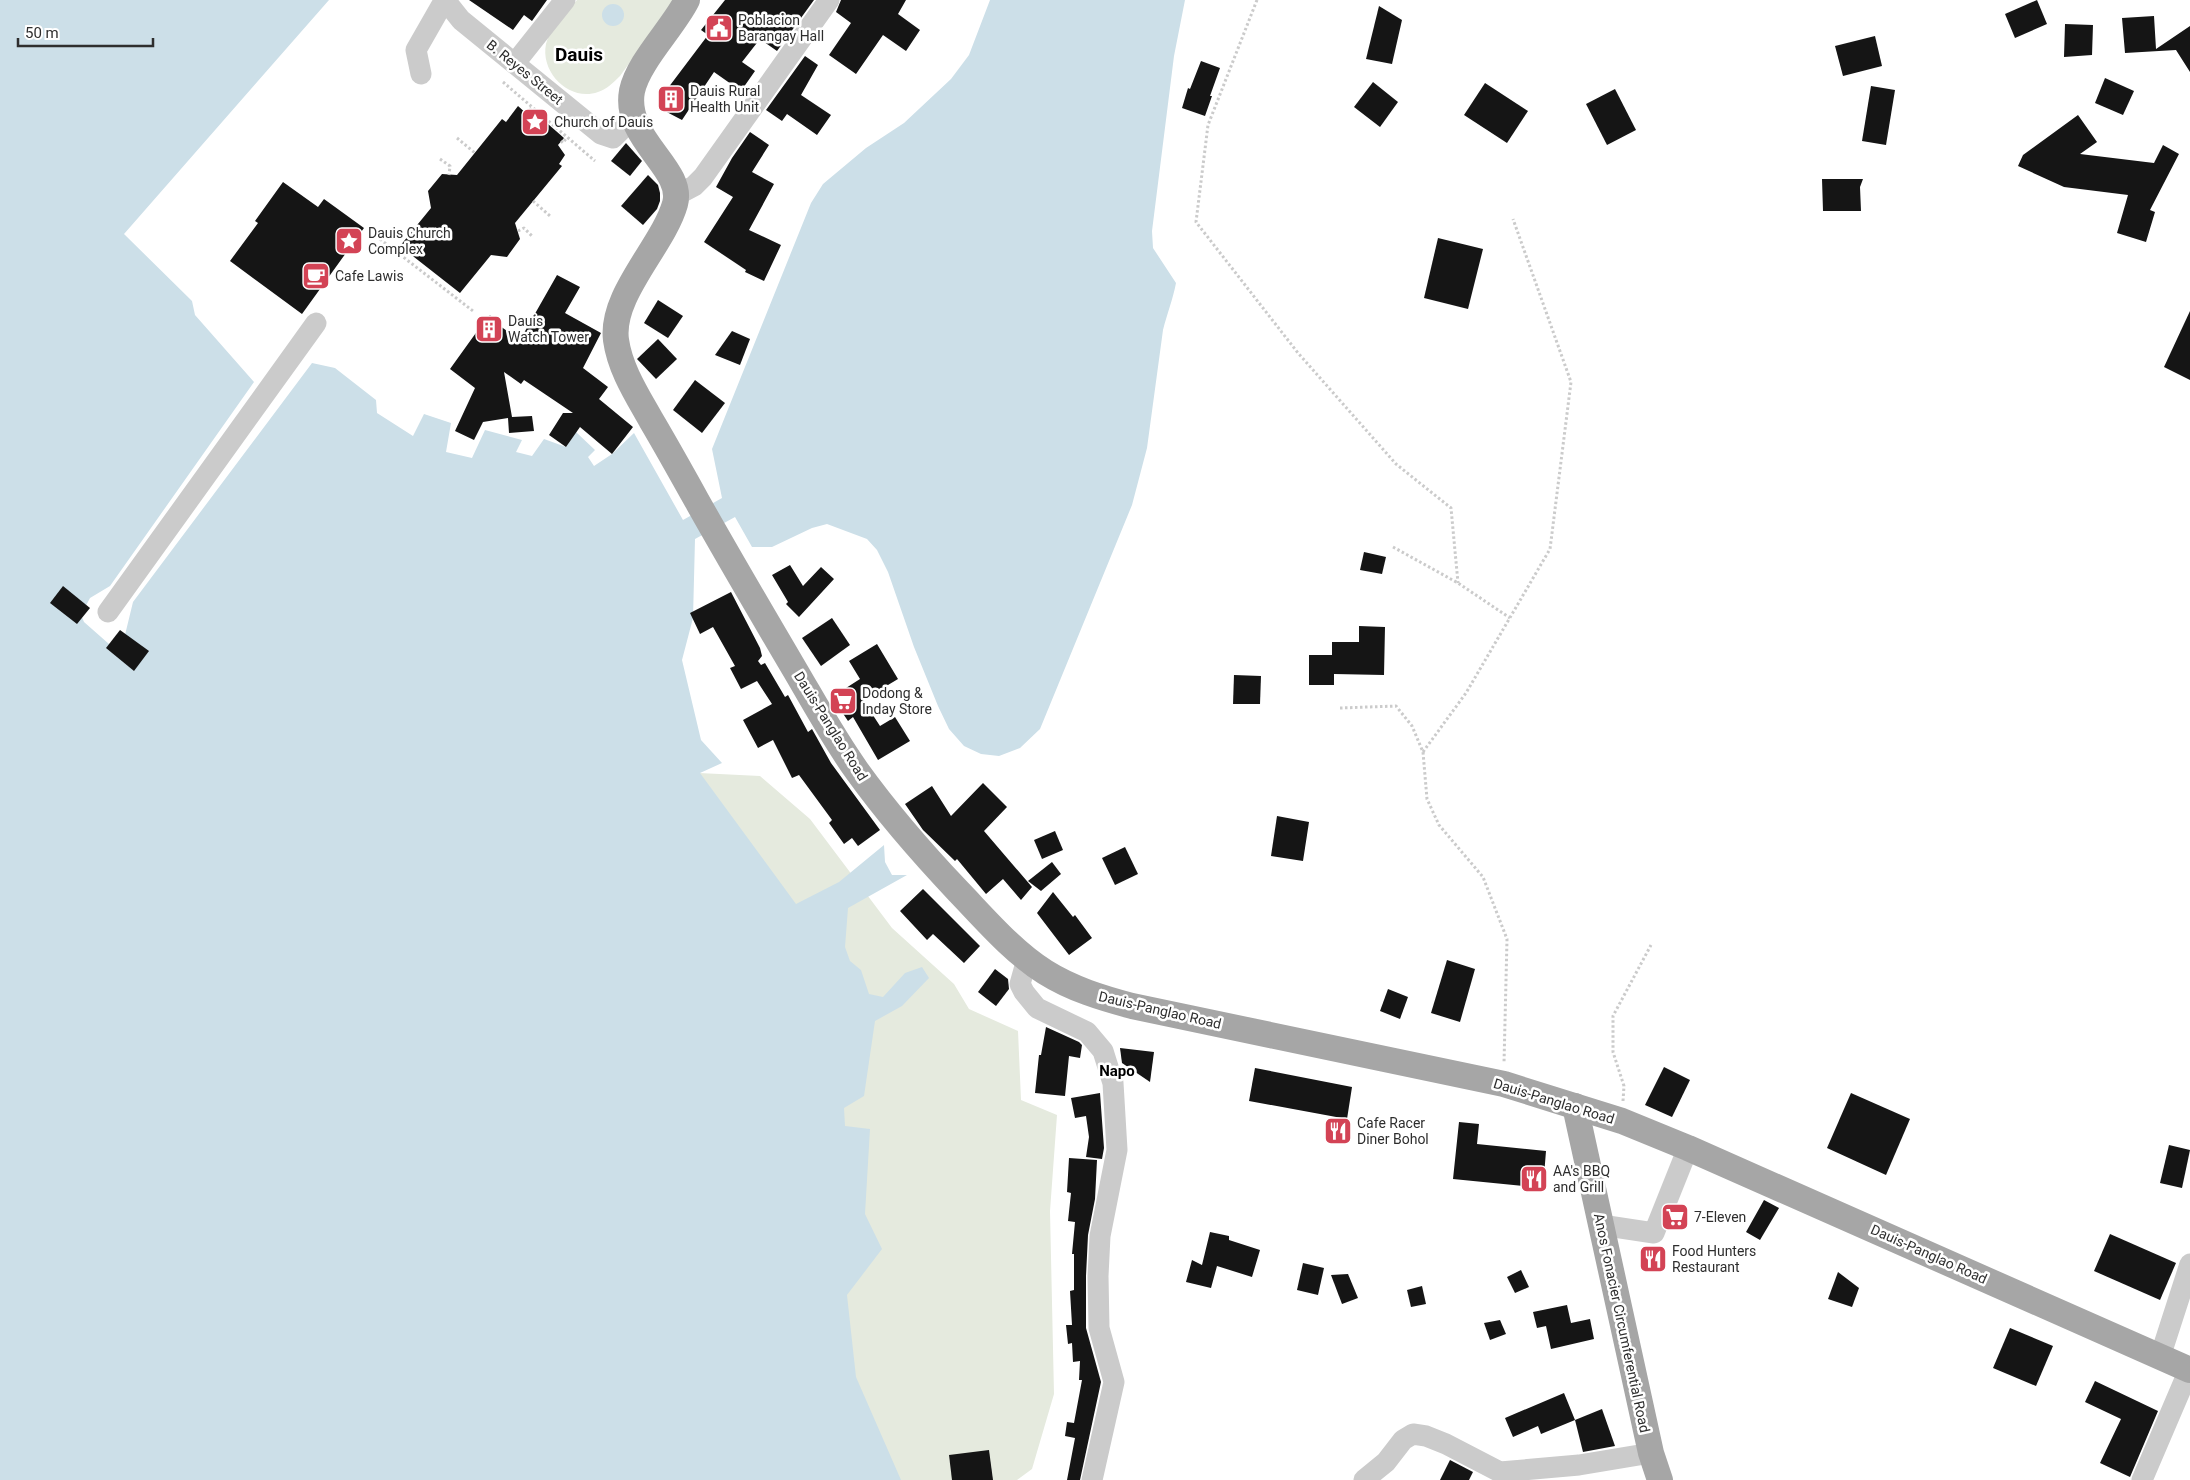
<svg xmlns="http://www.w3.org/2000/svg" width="2190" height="1480" font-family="Roboto,sans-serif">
  <rect width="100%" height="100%" fill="#fff"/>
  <!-- green -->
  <g fill="#e5eade">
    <path d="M577 0H675L620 76C613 83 607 89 598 92 570 102 540 73 546 44 550 27 566 13 577 0Z"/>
    <polygon points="699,773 760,776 810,819 892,928 954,984 969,1009 1018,1031 1021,1100 1057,1115 1050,1211 1054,1394 1032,1469 1017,1480 872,1480"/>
  </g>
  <!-- water -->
  <g fill="#ccdfe8">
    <path d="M0 0H329L124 234 192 301 195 315 254 382 110 586 90 598 81 615 84 622 109 644 125 635 133 602 312 363 335 368 376 400 377 413 413 436 424 414 451 423 446 452 472 458 485 430 522 440 516 452 532 456 544 439 566 447 576 432 595 450 588 457 594 466 612 454 634 433 683 520 722 498 712 449 811 203 823 184 866 148 904 123 951 79 969 55 990 0H1185L1174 56 1152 231 1153 248 1176 283C1173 299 1167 314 1163 330L1147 448 1132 505 1040 729 1020 748 999 756 981 754 964 746 949 729 938 706 914 647 888 572 877 550 867 539 827 524 812 528 772 547H752L735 517 695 539 693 618 682 660 701 740 722 763 700 773 796 904 839 882 884 845 885 862 892 875H907L848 908 845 947 850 961 861 970 869 994 883 997 905 973 922 967 929 978 902 1006 875 1021 864 1096 844 1108 845 1126 870 1129 865 1214 882 1249 847 1295 856 1377 901 1480H0Z"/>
    <circle cx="613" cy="15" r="11"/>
  </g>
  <!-- building -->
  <g fill="#151515">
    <polygon points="469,0 547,0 532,21 524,15 513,30"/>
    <polygon points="725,0 814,0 777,51 760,39 742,62 755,71 741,91 714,72 682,120 659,108 668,88 708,35 701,30"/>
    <polygon points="841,0 906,0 898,14 920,30 906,51 883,35 856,74 829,55 851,23 836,12"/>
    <polygon points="2037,0 2047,24 2015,38 2005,14"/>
    <polygon points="1379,6 1402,20 1392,64 1366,59"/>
    <polygon points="2154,16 2156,49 2190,26 2190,72 2176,50 2125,53 2122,18"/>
    <polygon points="2065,24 2093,25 2092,55 2064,57"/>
    <polygon points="1875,36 1882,66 1843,76 1835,46"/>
    <polygon points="805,56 818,65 801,95 831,115 817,135 787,114 782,121 766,110"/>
    <polygon points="1201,61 1220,68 1210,96 1212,96 1205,116 1182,108 1188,88 1190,89"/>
    <polygon points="2105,78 2134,91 2123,115 2095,103"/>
    <polygon points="1373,82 1398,102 1380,127 1354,107"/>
    <polygon points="1485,83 1528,111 1507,143 1464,115"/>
    <polygon points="1871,86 1895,90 1886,145 1862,141"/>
    <polygon points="1615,89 1636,130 1607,145 1586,104"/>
    <polygon points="518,106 528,115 532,110 564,138 558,145 565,155 559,164 562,166 515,223 520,239 507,257 491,255 460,293 400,246 431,208 428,191 442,174 457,175 502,119 506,122"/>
    <polygon points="2078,115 2097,142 2080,154 2154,163 2163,145 2179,154 2150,210 2155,212 2146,242 2117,233 2128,195 2064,187 2018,166 2023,155"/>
    <polygon points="750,132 769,145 752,172 774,184 749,230 781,245 764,281 745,272 746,270 704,242 733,197 716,187 732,158"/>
    <polygon points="626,143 642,161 630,176 611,161"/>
    <polygon points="648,175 658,185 660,193 660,201 657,209 643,225 621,206"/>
    <polygon points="1822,179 1863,179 1860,187 1861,211 1823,211"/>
    <polygon points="283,182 318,207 324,199 364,228 302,314 230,261 258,223 255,221"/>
    <polygon points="1438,238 1483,249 1468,309 1424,298"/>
    <polygon points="557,275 580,287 565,313 601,333 583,368 608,387 599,399 633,427 612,454 580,427 566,447 549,435 563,413 573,413 524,380 521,384 504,372 512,417 532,416 534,431 509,433 508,418 483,422 474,440 455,431 475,388 450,369 478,330 479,323 490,315 500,322 500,326 520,340"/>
    <polygon points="658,300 683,316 668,338 644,323"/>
    <polygon points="2190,311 2190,380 2164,367"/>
    <polygon points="732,331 750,339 740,365 715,355"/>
    <polygon points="658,339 677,359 656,379 637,359"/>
    <polygon points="695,380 725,403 702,433 673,410"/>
    <polygon points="1364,552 1386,557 1382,574 1360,570"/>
    <polygon points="790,565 803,586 821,567 834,579 799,617 786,604 788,602 772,575"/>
    <polygon points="63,586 90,608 77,624 50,603"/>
    <polygon points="731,592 760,648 762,656 758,661 761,665 765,663 785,697 788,695 808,732 812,729 831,763 880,830 858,846 852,838 844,844 829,823 832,820 799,775 792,778 773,740 758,748 743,720 772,704 757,681 741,689 730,668 735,666 713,627 700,634 690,613"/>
    <polygon points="832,618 850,645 821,666 802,638"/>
    <polygon points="1359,626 1385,627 1384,675 1334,674 1334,685 1309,685 1309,655 1332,655 1332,642 1359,642"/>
    <polygon points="120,630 149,651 134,671 106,648"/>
    <polygon points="877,644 898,679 863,700 880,726 895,717 910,741 878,760 853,717 848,721 832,697 860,679 849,661"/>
    <polygon points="1234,675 1261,676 1260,704 1233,704"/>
    <polygon points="983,783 1007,807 984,831 1032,887 1021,900 1003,879 986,894 957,859 955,861 923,830 905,804 932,786 951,816"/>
    <polygon points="1277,816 1309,822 1303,861 1271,856"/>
    <polygon points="1055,831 1063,850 1042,859 1034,840"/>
    <polygon points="1125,847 1138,874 1115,885 1102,858"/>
    <polygon points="1052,862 1061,874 1041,891 1028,881"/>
    <polygon points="923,889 980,946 964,963 933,934 927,940 900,911"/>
    <polygon points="1053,892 1073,917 1075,915 1092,938 1069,955 1037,913"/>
    <polygon points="1447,960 1475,969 1460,1022 1431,1013"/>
    <polygon points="995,969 1008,979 1009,989 996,1006 978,992"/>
    <polygon points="1388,989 1408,997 1400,1019 1380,1011"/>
    <polygon points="1046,1027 1079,1042 1082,1045 1080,1058 1069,1056 1065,1096 1035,1093 1039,1055 1041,1055"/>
    <polygon points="1120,1048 1154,1052 1150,1082 1122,1063"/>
    <polygon points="1664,1067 1690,1080 1672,1117 1645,1105"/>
    <polygon points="1255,1068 1352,1087 1347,1119 1249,1101"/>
    <polygon points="1100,1093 1104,1148 1102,1159 1086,1157 1089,1137 1086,1116 1075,1118 1071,1098"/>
    <polygon points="1851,1093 1910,1119 1886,1175 1827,1148"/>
    <polygon points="1459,1122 1479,1124 1477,1144 1546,1151 1543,1188 1453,1179"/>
    <polygon points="2169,1145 2190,1150 2182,1188 2160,1183"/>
    <polygon points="1069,1158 1097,1160 1095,1199 1088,1235 1086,1276 1086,1328 1101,1382 1080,1480 1067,1480 1075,1438 1065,1436 1067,1422 1074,1423 1082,1380 1079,1380 1080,1361 1073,1362 1072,1343 1068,1344 1066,1325 1072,1325 1070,1291 1074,1290 1074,1254 1072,1254 1075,1222 1068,1221 1071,1193 1067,1192"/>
    <polygon points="1764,1200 1779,1208 1760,1240 1746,1232"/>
    <polygon points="1210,1232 1229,1236 1229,1240 1260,1250 1252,1277 1217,1266 1211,1288 1186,1282 1192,1260 1202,1265"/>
    <polygon points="2110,1234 2176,1263 2160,1300 2094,1271"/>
    <polygon points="1303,1263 1324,1268 1318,1295 1297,1290"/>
    <polygon points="1521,1270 1529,1287 1515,1293 1507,1277"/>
    <polygon points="1838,1272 1859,1288 1852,1307 1828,1299"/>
    <polygon points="1348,1274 1358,1298 1342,1304 1331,1275"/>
    <polygon points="1422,1286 1426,1304 1411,1307 1407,1290"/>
    <polygon points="1567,1305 1571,1323 1590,1319 1594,1339 1551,1349 1546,1326 1537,1328 1533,1312"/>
    <polygon points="1500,1320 1506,1334 1490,1340 1484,1323"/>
    <polygon points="2010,1328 2053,1346 2036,1386 1993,1368"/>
    <polygon points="2095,1381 2158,1411 2130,1477 2100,1463 2121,1419 2085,1402"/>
    <polygon points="1564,1393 1575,1420 1541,1434 1538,1426 1513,1437 1505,1418"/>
    <polygon points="1602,1409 1615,1446 1583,1452 1575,1420"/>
    <polygon points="989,1450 993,1480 952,1480 949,1455"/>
    <polygon points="1450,1460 1473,1472 1469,1480 1440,1480"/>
  </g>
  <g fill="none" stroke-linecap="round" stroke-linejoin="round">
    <!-- path -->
    <g stroke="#cbcbcb" stroke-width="3" stroke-dasharray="2.5 2.5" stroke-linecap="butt">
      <polyline points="1257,0 1208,125 1196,222 1298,353 1396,464 1451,508 1458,583"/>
      <polyline points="503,82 595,161"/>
      <polyline points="530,113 528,112 532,107"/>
      <polyline points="457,138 475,153"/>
      <polyline points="561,141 563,143 567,137"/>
      <polyline points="440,159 450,166 449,175"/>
      <polyline points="533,201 550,216"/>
      <polyline points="518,231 524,228 532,236"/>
      <polyline points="376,236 473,311"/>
      <polyline points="1393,547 1458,583 1510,618"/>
      <polyline points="1340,708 1396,706 1412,726 1423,752 1427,799 1439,825 1483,877 1507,939 1504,1063"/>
      <polyline points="1423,752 1466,693 1550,549 1571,382 1513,219"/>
      <polyline points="1623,1101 1624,1086 1613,1052 1613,1016 1651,945"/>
    </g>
    <!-- minor -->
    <g stroke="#cbcbcb" stroke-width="21">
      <polyline points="445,0 461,20 601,134 613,138 633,118"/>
      <polyline points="515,63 565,0"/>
      <polyline points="421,74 416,50 444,1"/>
      <polyline points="677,195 694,186 703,177 829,0"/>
      <polyline points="108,612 316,323"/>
      <polyline points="1027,959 1020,984 1024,992 1037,1008 1087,1032 1103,1051 1113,1083 1117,1150 1100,1236 1098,1276 1099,1328 1114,1382 1092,1480"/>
      <polyline points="1601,1225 1654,1233 1688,1148"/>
      <polyline points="2160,1357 2190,1264"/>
      <polyline points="1364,1480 1386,1462 1403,1440 1413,1434 1426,1436 1446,1444 1500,1472 1579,1465 1651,1453"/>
      <polyline points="2142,1480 2189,1370"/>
    </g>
    <!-- major -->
    <g stroke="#a6a6a6" stroke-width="26">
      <path d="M687 0C673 28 638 62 632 91 623 140 685 168 675 204 663 246 610 295 616 340 620 369 637 395 651 420 667 447 682 474 697 501 729 558 762 614 795 670 815 704 834 739 857 771 888 814 922 853 958 891 985 919 1012 951 1045 972 1072 989 1102 998 1132 1006L1504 1084 1622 1121 1688 1148 2190 1370"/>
      <polyline points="1575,1106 1651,1453 1660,1480"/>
    </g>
  </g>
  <!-- icons -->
  <defs>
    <g id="civic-square" transform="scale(1.4375)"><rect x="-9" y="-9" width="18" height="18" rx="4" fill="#d34355" stroke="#fff"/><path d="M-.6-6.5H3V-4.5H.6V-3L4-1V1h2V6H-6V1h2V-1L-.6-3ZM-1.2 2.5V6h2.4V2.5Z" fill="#fff"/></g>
    <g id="building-square" transform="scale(1.4375)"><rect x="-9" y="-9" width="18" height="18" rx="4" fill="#d34355" stroke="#fff"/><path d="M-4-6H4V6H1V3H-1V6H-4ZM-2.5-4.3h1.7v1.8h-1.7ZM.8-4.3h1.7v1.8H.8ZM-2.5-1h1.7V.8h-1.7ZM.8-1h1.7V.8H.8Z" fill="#fff"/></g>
    <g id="sight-square" transform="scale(1.4375)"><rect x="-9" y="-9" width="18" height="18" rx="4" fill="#d34355" stroke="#fff"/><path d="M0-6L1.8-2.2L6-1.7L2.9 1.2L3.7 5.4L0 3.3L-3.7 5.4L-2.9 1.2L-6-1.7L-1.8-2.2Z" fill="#fff"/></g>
    <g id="cafe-square" transform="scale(1.4375)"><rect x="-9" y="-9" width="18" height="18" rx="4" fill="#d34355" stroke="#fff"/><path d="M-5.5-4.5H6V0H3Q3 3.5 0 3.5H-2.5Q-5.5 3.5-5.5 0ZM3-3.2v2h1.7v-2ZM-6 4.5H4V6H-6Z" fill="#fff"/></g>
    <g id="supermarket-square" transform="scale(1.4375)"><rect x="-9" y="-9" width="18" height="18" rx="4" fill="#d34355" stroke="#fff"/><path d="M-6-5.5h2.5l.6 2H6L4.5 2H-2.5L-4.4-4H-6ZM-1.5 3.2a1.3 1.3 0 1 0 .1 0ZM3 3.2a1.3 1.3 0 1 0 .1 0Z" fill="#fff"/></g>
    <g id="restaurant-square" transform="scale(1.4375)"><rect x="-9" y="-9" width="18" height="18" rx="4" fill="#d34355" stroke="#fff"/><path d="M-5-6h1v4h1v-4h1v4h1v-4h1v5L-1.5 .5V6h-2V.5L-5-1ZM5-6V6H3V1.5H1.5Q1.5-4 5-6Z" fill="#fff"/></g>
  </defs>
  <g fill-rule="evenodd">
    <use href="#civic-square" x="719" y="28"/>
    <use href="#building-square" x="671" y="99"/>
    <use href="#sight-square" x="535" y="122"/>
    <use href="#sight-square" x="349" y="241"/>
    <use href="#cafe-square" x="316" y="276"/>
    <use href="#building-square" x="489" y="329"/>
    <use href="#supermarket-square" x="843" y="701"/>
    <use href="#restaurant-square" x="1338" y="1131"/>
    <use href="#restaurant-square" x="1534" y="1179"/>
    <use href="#supermarket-square" x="1675" y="1217"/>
    <use href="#restaurant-square" x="1653" y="1259"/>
  </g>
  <g text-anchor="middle" stroke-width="5" stroke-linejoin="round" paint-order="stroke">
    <!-- poi labels -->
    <g font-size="14" fill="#2e2e2e" stroke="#fff" text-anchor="start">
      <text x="738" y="25">Poblacion<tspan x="738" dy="16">Barangay Hall</tspan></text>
      <text x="690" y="96">Dauis Rural<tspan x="690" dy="16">Health Unit</tspan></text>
      <text x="554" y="127">Church of Dauis</text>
      <text x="368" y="238">Dauis Church<tspan x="368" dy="16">Complex</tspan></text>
      <text x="335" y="281">Cafe Lawis</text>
      <text x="508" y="326">Dauis<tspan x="508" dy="16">Watch Tower</tspan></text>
      <text x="862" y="698">Dodong &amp;<tspan x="862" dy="16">Inday Store</tspan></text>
      <text x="1357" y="1128">Cafe Racer<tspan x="1357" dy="16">Diner Bohol</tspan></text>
      <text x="1553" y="1176">AA's BBQ<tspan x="1553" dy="16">and Grill</tspan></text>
      <text x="1694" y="1222">7-Eleven</text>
      <text x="1672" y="1256">Food Hunters<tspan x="1672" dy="16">Restaurant</tspan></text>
    </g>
    <!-- street labels -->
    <g font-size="14" fill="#2e2e2e" stroke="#fff">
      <text transform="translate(525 72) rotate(39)" y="5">B. Reyes Street</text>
      <text transform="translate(831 726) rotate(58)" y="5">Dauis-Panglao Road</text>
      <text transform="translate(1160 1010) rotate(13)" y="5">Dauis-Panglao Road</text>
      <text transform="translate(1554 1101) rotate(17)" y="5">Dauis-Panglao Road</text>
      <text transform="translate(1929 1254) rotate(24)" y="5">Dauis-Panglao Road</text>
      <text transform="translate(1622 1323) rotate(78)" y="5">Anos Fonacier Circumferential Road</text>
    </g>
    <!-- neighbourhood labels -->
    <g font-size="15" font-weight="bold" fill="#000" stroke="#fff">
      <text x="1117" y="1076">Napo</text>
    </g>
    <!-- district labels -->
    <g font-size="19" font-weight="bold" fill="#000" stroke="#fff">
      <text x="579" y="61">Dauis</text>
    </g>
  </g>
  <!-- scale -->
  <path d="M18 38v8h135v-8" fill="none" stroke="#2e2e2e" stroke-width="2.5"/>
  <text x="25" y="38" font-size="15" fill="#2e2e2e" stroke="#ffffff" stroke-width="4" paint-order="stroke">50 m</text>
</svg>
